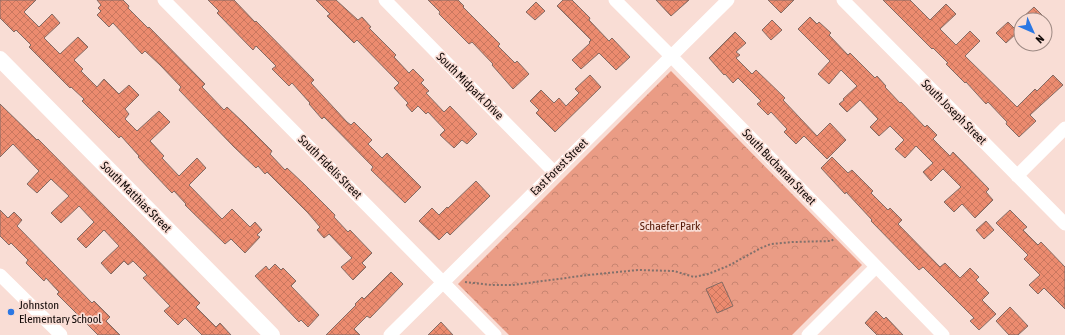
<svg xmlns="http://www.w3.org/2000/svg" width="1065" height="335" font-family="'Asap Condensed',sans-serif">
  <defs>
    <pattern id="park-crowns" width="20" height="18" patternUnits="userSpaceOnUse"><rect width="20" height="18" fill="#ea9c85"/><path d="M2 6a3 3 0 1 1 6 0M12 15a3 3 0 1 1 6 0" fill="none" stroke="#c88571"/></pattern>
    <pattern id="building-cross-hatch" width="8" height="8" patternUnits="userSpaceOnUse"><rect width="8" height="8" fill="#ec8b6f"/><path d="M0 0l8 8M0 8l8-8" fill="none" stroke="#c9775f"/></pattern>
  </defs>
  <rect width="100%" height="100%" fill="#f9ddd5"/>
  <!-- park -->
  <polygon fill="url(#park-crowns)" points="671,71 862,265 792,335 509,335 458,284"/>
  <!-- building -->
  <g fill="url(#building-cross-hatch)" stroke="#836b64">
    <polygon points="0,0 36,0 24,12 39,27 52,14 60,23 44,38 60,54 78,37 88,47 74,60 83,69 81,71 97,87 104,79 119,94 129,85 139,95 125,109 129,114 125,119 137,131 159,111 170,122 150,141 164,156 162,158 179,176 197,158 206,168 189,185 222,219 232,209 250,227 255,222 262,230 257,235 260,237 245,253 231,239 225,244 185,205 186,204 174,191 172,193 154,174 138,157 139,156 121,136 119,138 82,101 84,99 71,87 70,88 29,47 31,45 16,30 14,32 0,18"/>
    <polygon points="97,0 123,0 129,6 128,8 148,28 149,27 205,84 202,87 224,110 227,107 244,123 272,151 270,154 285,170 287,168 304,184 335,215 334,217 348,232 350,230 372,253 362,263 366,267 353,280 341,267 352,258 329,234 324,238 317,230 320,227 308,213 267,172 265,174 258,166 256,168 234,147 179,90 181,87 160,65 145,51 142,54 113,23 109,27 97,15 101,11 98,8 101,5"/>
    <polygon points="208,0 234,0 255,22 256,21 314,80 311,83 347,122 351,125 354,122 372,140 368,144 382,158 387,153 421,187 405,203 371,170 373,167 324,117 322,119 309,104 310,103 292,83 289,86 272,69 276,66 256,46 253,50 217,13 219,11"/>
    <polygon points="316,0 336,0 358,20 362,17 371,27 369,28 396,55 394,57 409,73 413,69 424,80 421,83 429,91 426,93 444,112 450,106 477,134 467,144 462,140 454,148 440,135 445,130 428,112 426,114 418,106 412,112 406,105 408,103 394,88 399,83 357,40 354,43 327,16 330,14"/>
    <polygon points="428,0 458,0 464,6 463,7 500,44 498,46 515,63 517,61 529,74 513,89 492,65 493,64 472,42 469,44 439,14 440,12"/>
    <polygon points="563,0 572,0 590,18 589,20 609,41 612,38 630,57 616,70 599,53 581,69 572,60 590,43 589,42 591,40 557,6"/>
    <polygon points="656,0 689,0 671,16"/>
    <polygon points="768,0 794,0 781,13"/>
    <polygon points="883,0 910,0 930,20 946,4 956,14 940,29 956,45 970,31 980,41 965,56 1017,107 1035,89 1037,91 1053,75 1063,85 1030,115 1036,121 1019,137 1006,124 1007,122 988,102 986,104 966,82 965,83 946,64 948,63 933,48 932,49"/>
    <polygon points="536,2 545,11 535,20 526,12"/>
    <polygon points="1034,7 1047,20 1020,20"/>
    <polygon points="810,17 817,24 819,22 831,33 829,35 848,55 850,53 875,78 877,76 886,86 885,87 900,103 901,102 925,127 927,125 937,135 933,139 950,156 953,152 989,189 986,192 993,200 975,218 962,204 954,212 944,202 961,187 943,169 931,181 923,172 933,163 916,146 905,158 895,149 904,140 890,126 879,136 870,127 878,119 860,100 847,112 839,104 844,100 843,99 857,86 841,70 829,84 818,74 830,61 798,29"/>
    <polygon points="772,20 782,30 771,40 762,30"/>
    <polygon points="1008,22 1018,32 1006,43 996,33"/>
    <polygon points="735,32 746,43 736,52 740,55 736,58 752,74 756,70 785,98 783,100 817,136 830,123 846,140 827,159 804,136 796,144 784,132 787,129 771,112 768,115 757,104 761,101 738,78 733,83 725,74 724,75 709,58"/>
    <polygon points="590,75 601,87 555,132 536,113 539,110 530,101 541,90 554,103 559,98 566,106 579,93 575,89"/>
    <polygon points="0,104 37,140 38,139 200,303 196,307 216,327 220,323 231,335 202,335 185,318 178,325 164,311 170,306 143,278 147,275 133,261 128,265 124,261 111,274 101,263 119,246 104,230 86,248 77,239 94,222 79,206 61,223 51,213 69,196 51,179 37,193 27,184 39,171 13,144 0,157"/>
    <polygon points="832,157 848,173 852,170 873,191 871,193 888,210 890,208 902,220 898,224 940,267 945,263 960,278 970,268 979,277 976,280 989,293 982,300 996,314 979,330 970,321 974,318 923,267 919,270 871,221 872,220 846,192 845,194 821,168"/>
    <polygon points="476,181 490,196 450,235 447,232 439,240 419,221 432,208 439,215 447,207 448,208"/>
    <polygon points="0,210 8,218 14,212 22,220 17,226 92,303 94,301 110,317 106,321 120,335 98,335 57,294 59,292 46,278 44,281 26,263 28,260 11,243 9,245 0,236"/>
    <polygon points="1010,210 1027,227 1023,230 1038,245 1041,242 1065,267 1065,309 1044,288 1038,294 1029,285 1040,275 1024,259 1028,255 996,223"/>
    <polygon points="986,221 994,230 984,239 976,230"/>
    <polygon points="275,264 281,270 283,268 296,281 291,286 319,315 308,327 301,320 299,322 255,276 266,266 269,270"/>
    <polygon points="391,272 403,284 370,318 367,316 354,329 360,335 326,335 356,305 355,304 362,297 364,299"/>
    <polygon points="722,282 733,306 717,313 706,289"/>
    <polygon points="1010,307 1028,326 1018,335 1009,335 996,321"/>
    <polygon points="876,311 884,319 886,317 903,335 877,335 865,323"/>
    <polygon points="441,322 453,335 428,335"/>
  </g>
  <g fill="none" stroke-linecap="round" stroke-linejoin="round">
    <!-- path -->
    <polyline stroke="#82716c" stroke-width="2" stroke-dasharray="2 2" stroke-linecap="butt" points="465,282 492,285 513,285 588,275 638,270 674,271 694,277 708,274 728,266 761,248 771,244 793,242 831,241 834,239"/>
    <!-- minor -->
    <g stroke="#fff" stroke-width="13">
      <polyline points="164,0 495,335"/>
      <polyline points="385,0 554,172"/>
      <polyline points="615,0 671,56 943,335"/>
      <polyline points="843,0 1065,224"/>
      <polyline points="1017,176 1065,128"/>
      <polyline points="0,275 61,335"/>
      <polyline points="390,335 728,0"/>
      <polyline points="808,335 876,267"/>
    </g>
    <!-- tertiary -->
    <polyline stroke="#fff" stroke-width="16" points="0,59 272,335"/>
  </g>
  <!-- markers -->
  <circle fill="#2b77e3" stroke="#f9ddd5" stroke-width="1.5" cx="11" cy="312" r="4"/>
  <g text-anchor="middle" stroke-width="3.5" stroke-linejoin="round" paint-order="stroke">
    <!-- street labels -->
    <g font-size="12" fill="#120a08" stroke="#f9ddd5">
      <text transform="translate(470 86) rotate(45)" y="4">South Midpark Drive</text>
      <text transform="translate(954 112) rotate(45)" y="4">South Joseph Street</text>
      <text transform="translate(330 167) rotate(45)" y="4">South Fidelis Street</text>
      <text transform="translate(559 167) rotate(-45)" y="4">East Forest Street</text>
      <text transform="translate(779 167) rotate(46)" y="4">South Buchanan Street</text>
      <text transform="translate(136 197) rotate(45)" y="4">South Matthias Street</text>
    </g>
    <!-- park labels -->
    <g font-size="12" fill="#581c0a" stroke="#f9ddd5">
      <text x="670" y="230">Schaefer Park</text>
    </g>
    <!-- poi labels -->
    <g font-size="12" fill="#120a08" stroke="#f9ddd5" text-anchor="start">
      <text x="19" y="309">Johnston<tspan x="19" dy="14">Elementary School</tspan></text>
    </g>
  </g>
  <!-- north arrow -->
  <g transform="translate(1033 32) rotate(135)"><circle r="19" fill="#f9ddd5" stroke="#9d8983"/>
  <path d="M0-3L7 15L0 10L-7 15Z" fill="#2b77e3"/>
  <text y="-6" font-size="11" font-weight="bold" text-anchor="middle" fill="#120a08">N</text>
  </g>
</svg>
